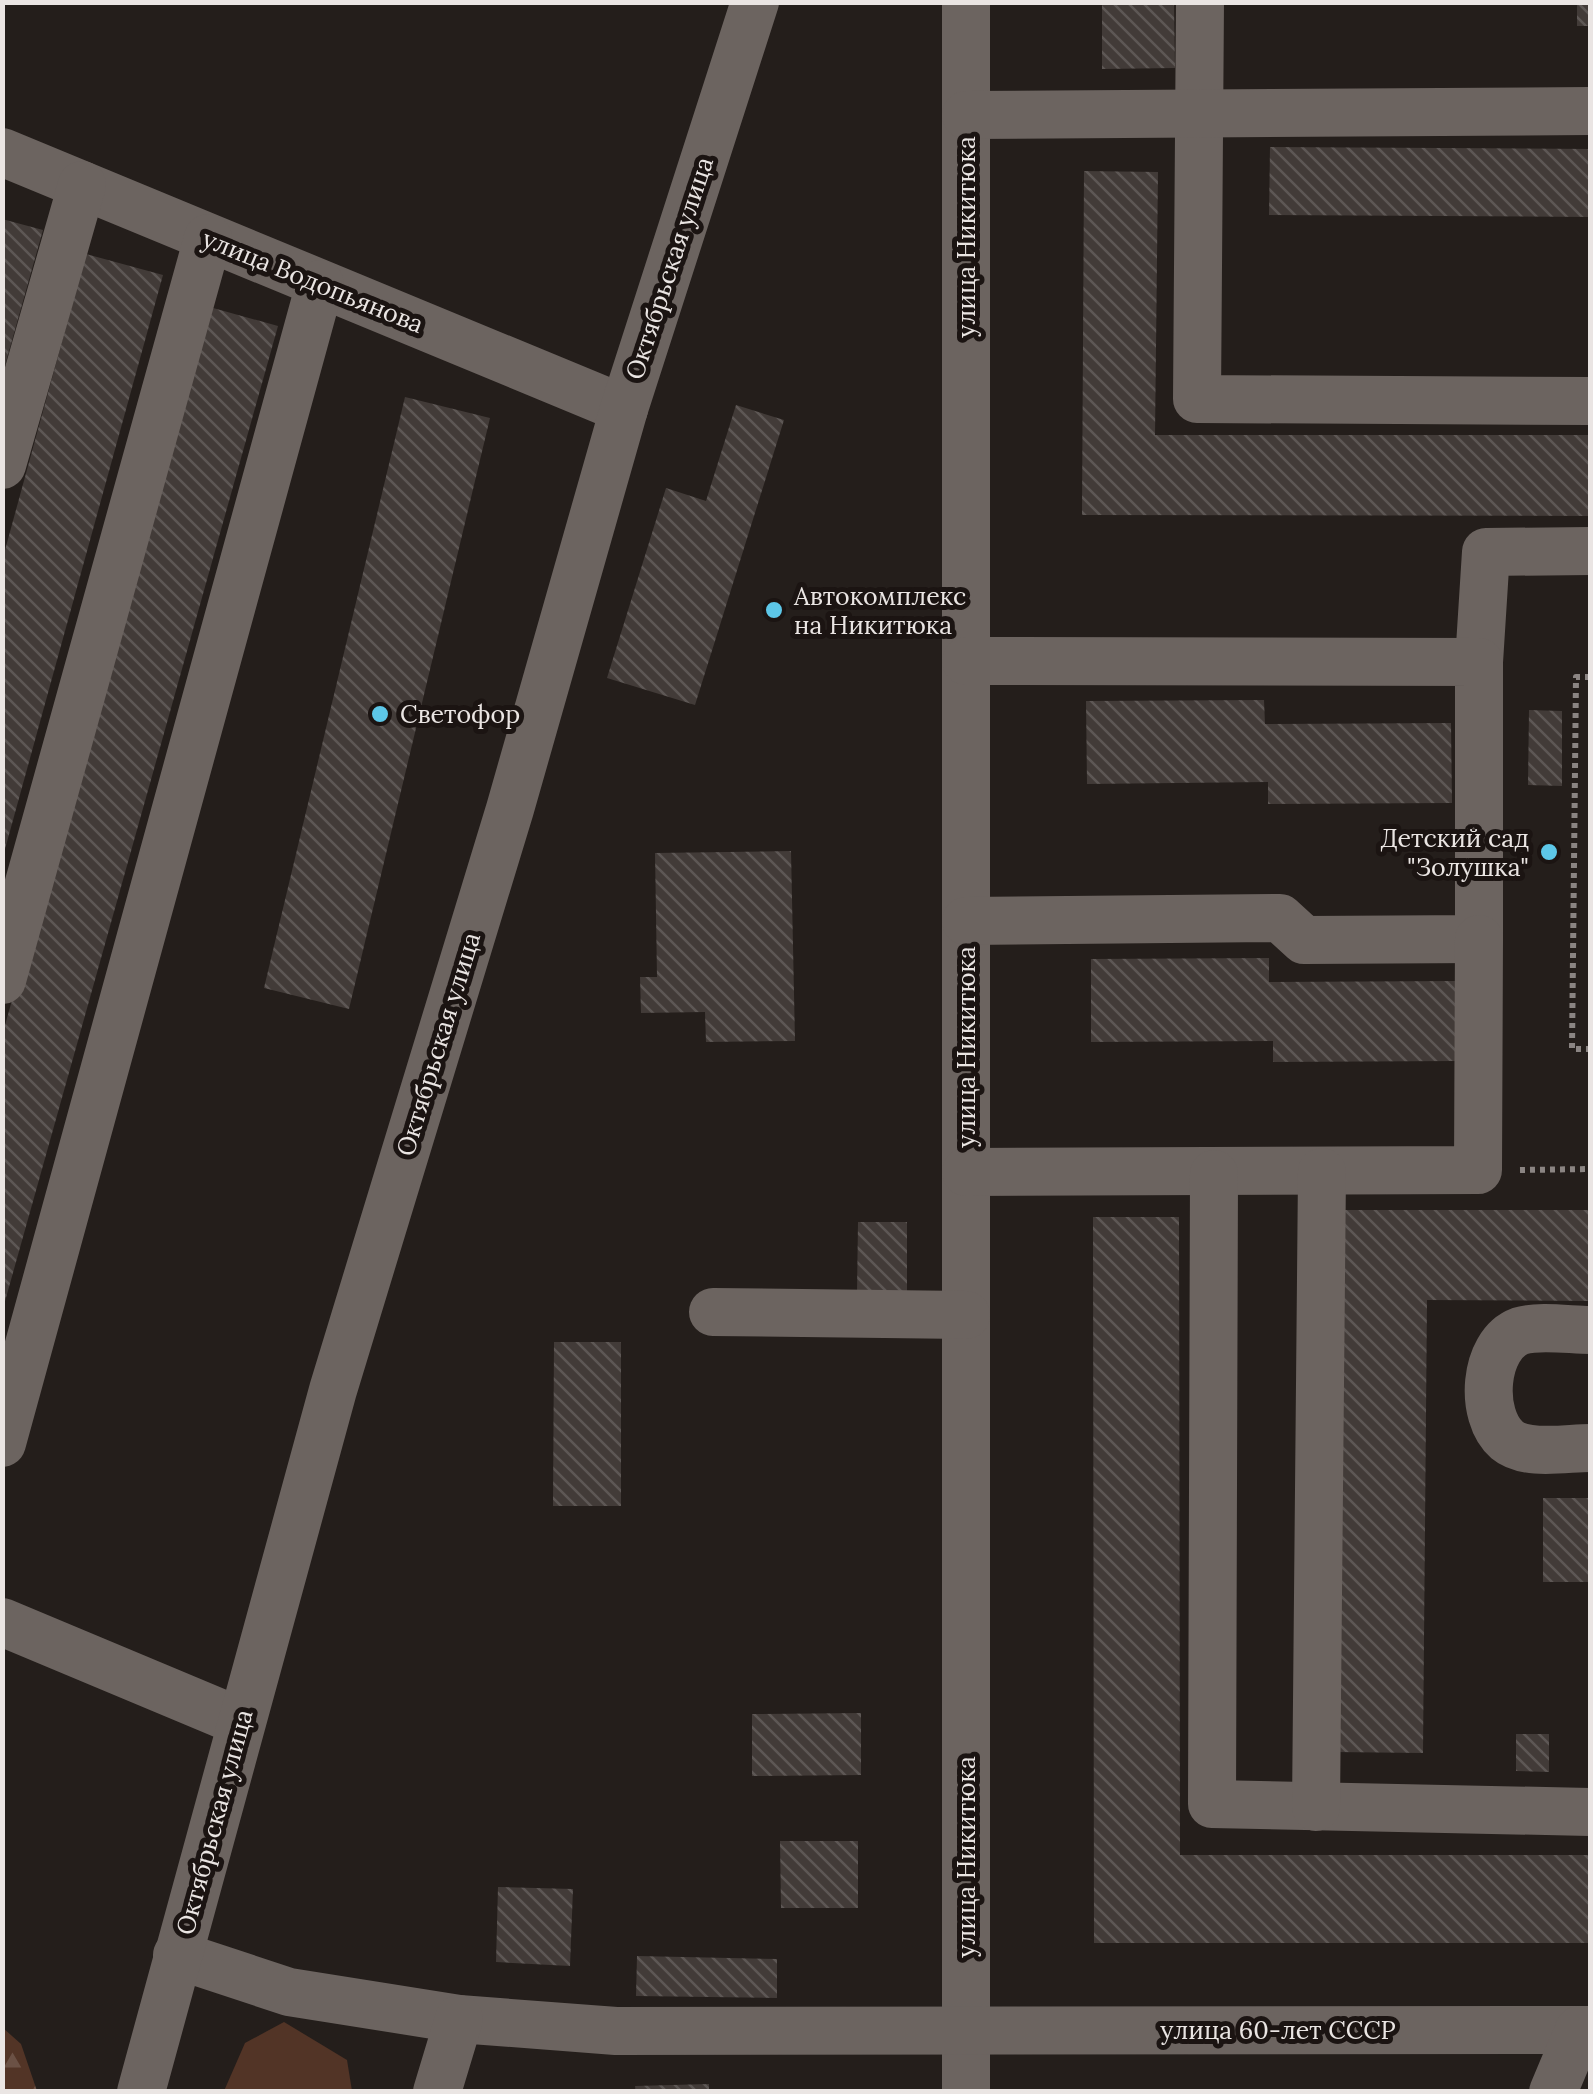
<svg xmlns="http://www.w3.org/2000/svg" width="1593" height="2094" font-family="Lora,serif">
  <defs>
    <pattern id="forest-firs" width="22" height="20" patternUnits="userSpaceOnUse" patternTransform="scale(2.5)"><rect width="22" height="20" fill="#523426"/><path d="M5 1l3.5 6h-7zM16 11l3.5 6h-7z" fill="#6b5145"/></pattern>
    <pattern id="building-back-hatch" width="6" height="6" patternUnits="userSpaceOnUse" patternTransform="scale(2.5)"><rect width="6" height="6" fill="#423b38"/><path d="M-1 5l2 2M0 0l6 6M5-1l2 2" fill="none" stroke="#5d5755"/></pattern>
  </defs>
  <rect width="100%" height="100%" fill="#241e1b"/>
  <!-- green -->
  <polygon fill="#523426" points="284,2022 347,2060 352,2091 224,2091 245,2043"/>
  <!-- forest -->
  <polygon fill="url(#forest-firs)" points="3,2028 21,2044 37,2091 3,2091"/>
  <!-- building -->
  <g fill="url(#building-back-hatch)">
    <polygon points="1102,2 1174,2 1175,68 1102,69"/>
    <rect x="1577" y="2" width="13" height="24"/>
    <polygon points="1270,147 1590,149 1590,217 1269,215"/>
    <polygon points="1084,171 1158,172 1155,435 1590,435 1590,516 1082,515"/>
    <polygon points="2,219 43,230 4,369 2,368"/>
    <polygon points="86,254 163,275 2,860 2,561"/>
    <polygon points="206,306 278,326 2,1312 2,1036"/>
    <polygon points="405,397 490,418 349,1009 264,988"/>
    <polygon points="736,405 784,420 695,705 607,678 666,488 706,501"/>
    <polygon points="1264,700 1265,724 1451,723 1452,803 1268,804 1268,782 1087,784 1086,701"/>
    <polygon points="1529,710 1562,711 1562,786 1528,785"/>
    <polygon points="791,851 795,1041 706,1042 705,1012 641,1013 640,977 657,977 655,853"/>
    <polygon points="1269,958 1269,982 1456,981 1457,1061 1273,1062 1273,1041 1091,1042 1091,959"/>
    <polygon points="1338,1210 1590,1210 1590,1301 1427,1300 1423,1753 1334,1752"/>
    <polygon points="1093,1217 1179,1217 1180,1855 1590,1855 1590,1943 1094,1943"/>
    <polygon points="858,1222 907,1222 907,1293 857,1292"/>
    <polygon points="554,1342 621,1342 621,1506 553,1506"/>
    <rect x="1543" y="1498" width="47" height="84"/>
    <polygon points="861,1713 861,1775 752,1776 752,1714"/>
    <polygon points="1516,1734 1549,1734 1549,1772 1516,1771"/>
    <polygon points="780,1841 858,1841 858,1908 781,1908"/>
    <polygon points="498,1887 573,1889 570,1966 496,1962"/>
    <polygon points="637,1956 777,1959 777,1998 636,1996"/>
    <polygon points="709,2084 709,2092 636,2092 635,2086"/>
  </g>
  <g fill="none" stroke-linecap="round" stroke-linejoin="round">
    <!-- path -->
    <g stroke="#8b8583" stroke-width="6" stroke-dasharray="5 5" stroke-linecap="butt">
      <polyline points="1590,677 1576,677 1572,1049 1590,1049"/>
      <polyline points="1520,1170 1590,1169"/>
    </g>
    <!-- minor -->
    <g stroke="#6c6460" stroke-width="48">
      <polyline points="966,2 966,2092"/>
      <polyline points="1200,2 1197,399 1590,401"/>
      <polyline points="966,115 1590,111"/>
      <polyline points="2,152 624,409"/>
      <polyline points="2,465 82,185"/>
      <polyline points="1479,662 1486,552 1590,551"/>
      <polyline points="966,921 1280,918 1304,940 1479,939 1479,662 966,661"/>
      <polyline points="2,980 208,238"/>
      <polyline points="966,1172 1478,1170 1479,939"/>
      <polyline points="1214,1174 1212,1804 1590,1812"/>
      <polyline points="713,1312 966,1315"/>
      <path d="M1590 1330C1571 1330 1539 1325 1520 1331 1483 1345 1479 1416 1507 1440 1526 1456 1566 1448 1590 1448"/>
      <polyline points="2,1443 320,284"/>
      <polyline points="2,1622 241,1722"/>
      <polyline points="1316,1807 1322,1172"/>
      <polyline points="177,1955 289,1992 459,2019 616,2031 1590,2030"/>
      <polyline points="141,2092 333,1390 510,809 624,409 755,2"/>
      <polyline points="437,2092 459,2019"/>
      <polyline points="1553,2092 1579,2030"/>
    </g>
  </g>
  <!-- markers -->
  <g fill="#5dc7e8" stroke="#1b1412" stroke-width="4">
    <circle cx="774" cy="610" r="10"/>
    <circle cx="380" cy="714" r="10"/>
    <circle cx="1549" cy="852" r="10"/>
  </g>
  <g text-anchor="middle" stroke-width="10" stroke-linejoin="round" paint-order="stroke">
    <!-- street labels -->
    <g font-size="25" fill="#eae5e3" stroke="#1b1412">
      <text transform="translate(966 237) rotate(-90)" y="9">улица Никитюка</text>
      <text transform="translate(669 268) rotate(-72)" y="9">Октябрьская улица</text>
      <text transform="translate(313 281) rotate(22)" y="9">улица Водопьянова</text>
      <text transform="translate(438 1044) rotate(-73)" y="9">Октябрьская улица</text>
      <text transform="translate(966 1047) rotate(-90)" y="9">улица Никитюка</text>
      <text transform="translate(214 1822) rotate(-75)" y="9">Октябрьская улица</text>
      <text transform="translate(966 1857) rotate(-90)" y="9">улица Никитюка</text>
      <text x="1278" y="2039">улица 60-лет СССР</text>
    </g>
    <!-- poi labels -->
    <g font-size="25" fill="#eae5e3" stroke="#1b1412" text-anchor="start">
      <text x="794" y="605">Автокомплекс<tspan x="794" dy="29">на Никитюка</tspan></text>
      <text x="400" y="723">Светофор</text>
      <text x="1529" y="847" text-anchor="end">Детский сад<tspan x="1529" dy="29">"Золушка"</tspan></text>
    </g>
  </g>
  <!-- border -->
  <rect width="1593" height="2094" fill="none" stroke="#eae5e3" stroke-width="10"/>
</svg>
